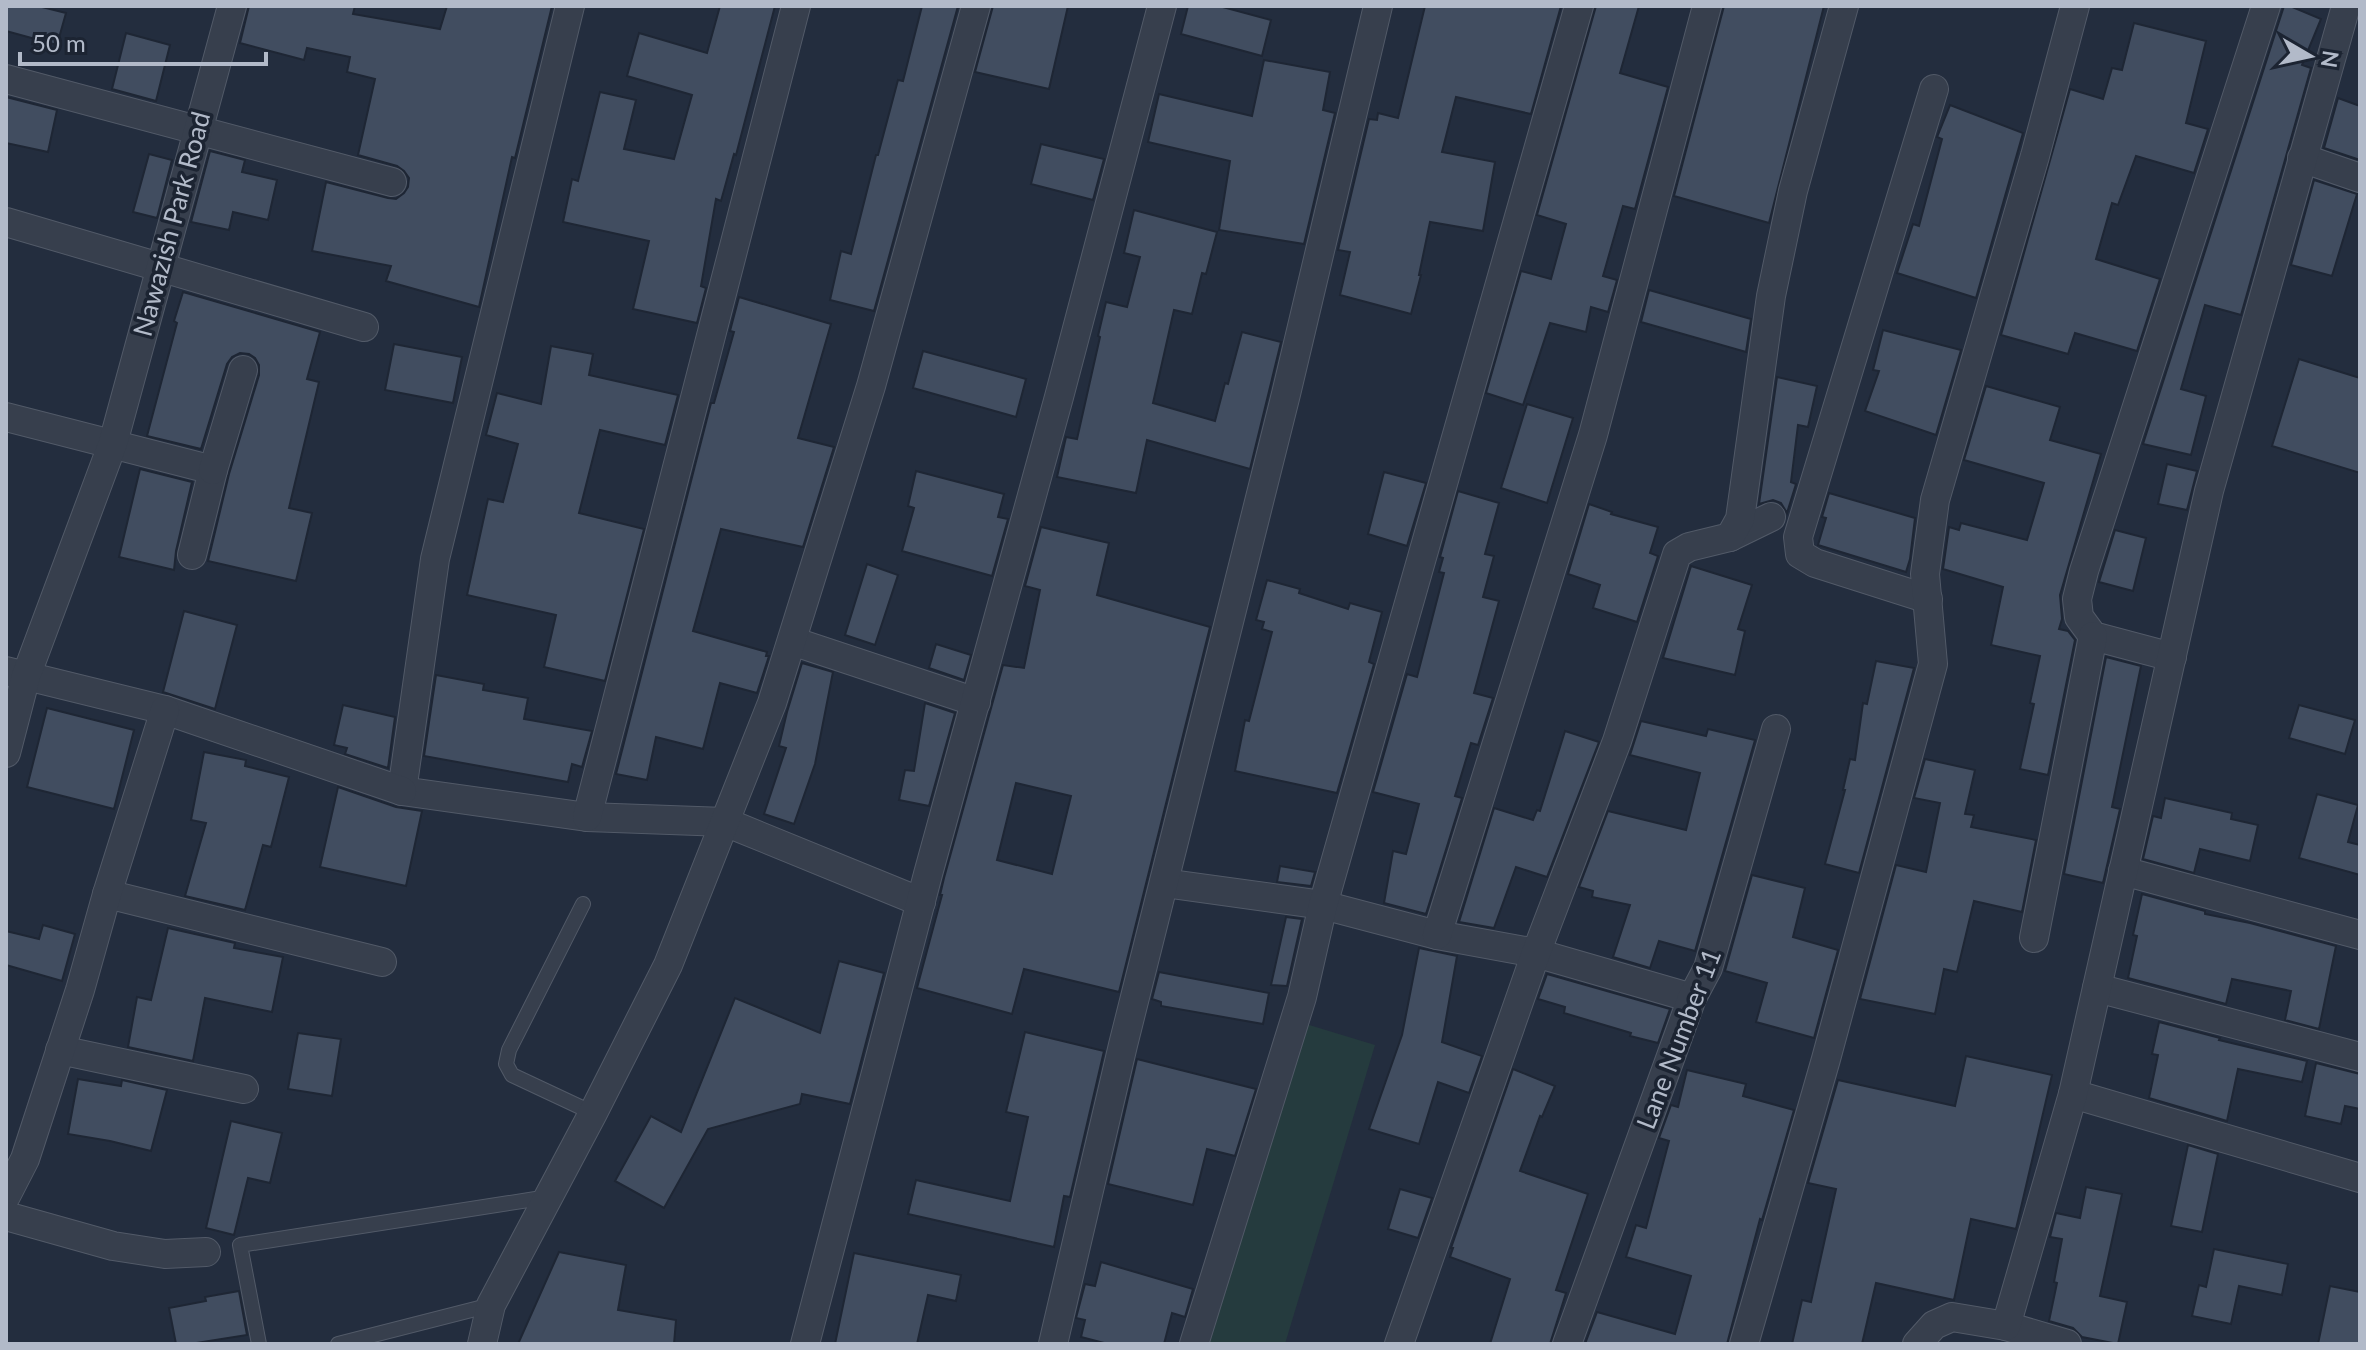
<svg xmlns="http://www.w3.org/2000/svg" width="2366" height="1350" font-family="Lato,sans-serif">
  <rect width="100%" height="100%" fill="#232d3e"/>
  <!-- green -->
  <polygon fill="#253b3e" points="1296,1021 1375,1045 1285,1344 1198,1344"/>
  <!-- building -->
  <g fill="#414d60" stroke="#1e2634" stroke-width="2" fill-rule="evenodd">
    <polygon points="6,6 38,6 66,13 57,45 6,31"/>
    <polygon points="249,6 355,6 353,14 440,29 447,6 552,6 515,158 512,157 479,307 386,281 391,266 312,251 326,182 388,198 396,199 404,193 408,187 409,178 404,171 397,166 358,155 375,79 347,72 350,57 307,48 304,60 240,43"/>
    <polygon points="720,6 775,6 736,155 734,154 721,201 716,199 701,286 706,288 697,323 633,309 649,241 563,222 572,179 578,181 600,92 636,100 624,149 674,159 692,95 627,76 639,33 707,53"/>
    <polygon points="922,6 958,6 874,311 830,300 841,251 851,254 876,155 878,155 898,80 903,81"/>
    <polygon points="993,6 1068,6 1049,89 975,72"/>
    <polygon points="1188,6 1219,6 1271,20 1262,56 1181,34"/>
    <polygon points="1425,6 1561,6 1531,114 1456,97 1442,152 1495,162 1483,231 1430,222 1419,275 1421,275 1411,314 1340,295 1350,252 1338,250 1369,119 1377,120 1378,113 1398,118"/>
    <polygon points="1596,6 1639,6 1620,73 1668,87 1635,209 1623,206 1603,276 1617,280 1608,312 1591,307 1586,332 1550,323 1523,405 1486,393 1521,271 1551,279 1566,224 1537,215"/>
    <polygon points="1724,6 1824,6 1769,223 1674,196"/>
    <polygon points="2284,6 2290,6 2321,19 2302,65 2311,68 2241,315 2205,305 2181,389 2206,396 2191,455 2143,444"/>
    <polygon points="2134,23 2206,41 2186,123 2208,129 2194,173 2136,156 2118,205 2112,203 2096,259 2160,279 2137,351 2075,333 2068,354 2001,335 2070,89 2103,99 2112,68 2122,70"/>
    <polygon points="126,33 170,45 156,101 112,89"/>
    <polygon points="1264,60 1330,72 1323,110 1335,113 1304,244 1219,230 1230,161 1148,142 1159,94 1252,116"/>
    <polygon points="6,97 57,110 48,152 6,143"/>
    <polygon points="2338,98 2360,106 2360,160 2324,148"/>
    <polygon points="1950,105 2023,133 1976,298 1897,273 1913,224 1919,226 1942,139 1937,137"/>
    <polygon points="1041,144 1104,159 1093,200 1031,184"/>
    <polygon points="210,151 245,160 242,172 277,180 268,220 233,212 229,230 191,222"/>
    <polygon points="149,154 172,160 157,218 133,212"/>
    <polygon points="2314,180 2357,194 2332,276 2291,265"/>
    <polygon points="1134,210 1217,232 1206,274 1202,273 1192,314 1174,310 1153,403 1215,421 1225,383 1228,384 1242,332 1281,342 1250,469 1147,440 1136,493 1057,477 1066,437 1077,439 1100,337 1098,336 1106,302 1127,307 1140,257 1124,253"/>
    <polygon points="1649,290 1751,319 1746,352 1641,322"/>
    <polygon points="183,292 320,332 307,379 319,382 289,508 312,513 296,581 208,561 229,474 259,375 259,365 255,358 249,354 240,353 232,357 227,364 201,449 147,436 177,323 174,321"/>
    <polygon points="739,297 831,324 798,438 834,447 803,547 721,529 693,631 767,652 766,656 769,656 757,693 720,683 703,749 656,737 647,780 616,774 711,403 714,403 734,332 730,331"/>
    <polygon points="1883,330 1961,350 1936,435 1865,411 1879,371 1873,370"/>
    <polygon points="394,344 462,357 453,403 385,390"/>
    <polygon points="551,346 593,354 589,375 678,395 665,445 600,430 579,513 644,529 605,681 544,667 556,615 467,595 488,499 503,502 518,444 486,435 497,393 541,404"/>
    <polygon points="923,351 1026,379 1016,417 913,388"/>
    <polygon points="2299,359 2360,378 2360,473 2272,446"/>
    <polygon points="1777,377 1817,386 1808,427 1798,425 1791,482 1796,484 1787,513 1781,503 1773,500 1759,504"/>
    <polygon points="1986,386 2060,407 2050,440 2101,454 2060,595 2062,619 2059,629 2068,631 2075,640 2048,775 2020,769 2034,704 2030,703 2040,656 1991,645 2003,587 1943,569 1949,527 1959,530 1961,523 2027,540 2044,483 1964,460"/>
    <polygon points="1527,404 1573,418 1547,503 1501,488"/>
    <polygon points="2167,464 2197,471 2187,510 2158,504"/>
    <polygon points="140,469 192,482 176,551 174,570 119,557"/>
    <polygon points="916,471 1004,494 998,517 1008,519 992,576 902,551 914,508 908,506"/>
    <polygon points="1384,472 1426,483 1407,546 1368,534"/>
    <polygon points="1458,491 1499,503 1485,554 1494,556 1483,597 1499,601 1474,693 1493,698 1478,745 1471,743 1455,796 1462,798 1426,914 1384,903 1393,851 1406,854 1419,804 1373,792 1407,674 1417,677 1444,573 1439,572 1443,558 1440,557"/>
    <polygon points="1829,493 1915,518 1910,559 1906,572 1818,545 1826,518 1822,517"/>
    <polygon points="1589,504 1612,512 1611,514 1658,527 1650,553 1658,556 1637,622 1593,608 1600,585 1568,574"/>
    <path d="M1041 527 1109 543 1097 595 1210 627 1119 992 1024 969 1012 1014 917 988 942 895H940L944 878 1003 665 1024 668 1040 590 1025 586ZM1016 783 1071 796 1052 874 997 860Z"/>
    <polygon points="2115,530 2146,538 2133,591 2099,582"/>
    <polygon points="867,564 898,575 875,645 845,635"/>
    <polygon points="1691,566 1752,585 1738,629 1745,631 1735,675 1663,658"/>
    <polygon points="1267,580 1300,589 1299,593 1348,609 1350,603 1382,612 1369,662 1374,664 1337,793 1235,771 1245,720 1249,721 1272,632 1262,629 1264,622 1256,620"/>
    <polygon points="184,611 237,625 215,709 163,692"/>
    <polygon points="936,644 971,655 964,680 929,668"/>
    <polygon points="2106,657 2141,666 2112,807 2120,809 2103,883 2064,874"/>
    <polygon points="1876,661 1914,668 1859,873 1825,864 1845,790 1843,790 1850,759 1855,760 1863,703 1867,704"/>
    <polygon points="802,663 833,672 815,764 794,824 764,814 786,748 779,746 787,712"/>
    <polygon points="436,675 484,684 483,690 528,698 524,719 592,731 582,767 572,764 568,782 424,756"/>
    <polygon points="925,703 955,713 929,806 899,800 905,770 914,771"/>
    <polygon points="343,705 395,717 388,768 345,754 347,748 334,745"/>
    <polygon points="2299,705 2355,720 2345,754 2289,738"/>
    <polygon points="47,708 134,730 114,809 27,787"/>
    <polygon points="1641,721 1706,736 1708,729 1755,740 1695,951 1659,941 1650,968 1613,957 1630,905 1592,897 1593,891 1579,887 1608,811 1686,830 1700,773 1630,755"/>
    <polygon points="1565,731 1599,742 1547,877 1516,867 1494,928 1459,922 1494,808 1533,820 1537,810 1540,811"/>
    <polygon points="204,752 246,760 245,766 289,777 271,847 263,845 245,910 185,896 206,823 191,820"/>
    <polygon points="1925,759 1975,770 1965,814 1974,815 1971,827 2036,840 2022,912 1974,901 1957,972 1944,969 1935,1014 1860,999 1896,865 1926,872 1940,803 1914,798"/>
    <polygon points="338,787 396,807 422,811 406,886 320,867"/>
    <polygon points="2317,794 2358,805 2348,842 2360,845 2360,875 2299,858"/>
    <polygon points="2165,798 2232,813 2231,819 2258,825 2250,861 2200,849 2194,873 2143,859 2153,816 2161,818"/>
    <polygon points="1280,866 1315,872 1311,886 1277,882"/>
    <polygon points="1752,875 1805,888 1793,937 1838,950 1814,1038 1756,1022 1767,983 1725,971"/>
    <polygon points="2142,894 2205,911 2205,914 2250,923 2336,946 2319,1029 2285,1020 2291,991 2232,979 2226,1004 2128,978 2137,936 2133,935"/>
    <polygon points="1286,917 1302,919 1287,986 1271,985"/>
    <polygon points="43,925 75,934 62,981 6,965 6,931 39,939"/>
    <polygon points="168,928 235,943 234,948 283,957 272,1012 205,998 193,1061 128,1047 137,997 151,1000"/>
    <polygon points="1419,948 1457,956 1442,1042 1482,1056 1469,1093 1438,1082 1419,1144 1369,1129 1402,1035"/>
    <polygon points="839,961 884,973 850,1104 802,1094 800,1104 708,1129 664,1208 615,1181 651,1116 681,1132 735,998 820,1033"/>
    <polygon points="1159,972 1269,993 1263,1024 1161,1006 1161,1002 1152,999"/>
    <polygon points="1547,974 1670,1009 1658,1043 1630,1036 1631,1033 1564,1013 1565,1007 1538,999"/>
    <polygon points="2159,1022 2220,1038 2219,1040 2307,1061 2302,1082 2238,1069 2227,1121 2149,1098 2158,1055 2152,1054"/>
    <polygon points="1025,1032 1104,1051 1070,1197 1064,1196 1054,1247 908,1214 916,1180 1010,1201 1028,1117 1006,1112"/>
    <polygon points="298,1033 341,1039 332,1096 288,1089"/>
    <polygon points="1966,1056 2052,1075 2016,1229 1971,1219 1954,1300 1876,1283 1862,1344 1792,1344 1802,1300 1811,1302 1836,1189 1808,1183 1838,1080 1955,1106"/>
    <polygon points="1137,1059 1256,1089 1235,1156 1207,1149 1193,1205 1108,1184"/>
    <polygon points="2316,1063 2360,1074 2360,1109 2345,1106 2341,1124 2305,1116"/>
    <polygon points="1513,1069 1555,1086 1542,1117 1540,1116 1520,1171 1588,1194 1556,1290 1566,1293 1550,1344 1490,1344 1510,1279 1450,1257 1453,1248 1451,1248"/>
    <polygon points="1687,1070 1746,1084 1743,1096 1794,1110 1762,1220 1760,1219 1727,1344 1585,1344 1597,1312 1675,1334 1691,1276 1626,1257 1636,1225 1646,1228 1669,1141 1659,1138 1671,1105 1678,1107"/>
    <polygon points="78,1079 121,1086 122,1080 167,1090 151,1151 110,1141 68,1134"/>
    <polygon points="231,1121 282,1133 270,1183 248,1178 234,1235 206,1228"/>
    <polygon points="2188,1145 2218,1154 2202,1232 2171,1226"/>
    <polygon points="2086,1187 2122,1194 2100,1296 2127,1302 2118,1344 2082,1337 2073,1328 2049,1321 2057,1283 2054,1282 2062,1239 2050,1237 2056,1213 2080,1218"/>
    <polygon points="1400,1189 1432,1198 1418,1238 1388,1229"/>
    <polygon points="2214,1249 2288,1264 2282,1295 2239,1286 2231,1324 2192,1316 2199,1285 2206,1287"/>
    <polygon points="559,1252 626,1265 618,1310 676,1320 674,1344 518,1344"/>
    <polygon points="854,1253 961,1275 956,1301 928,1295 917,1344 835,1344"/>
    <polygon points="1101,1262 1193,1289 1185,1317 1172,1313 1164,1344 1108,1344 1081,1337 1085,1320 1076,1318 1085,1284 1095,1286"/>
    <polygon points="2330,1286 2360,1292 2360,1344 2318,1344"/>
    <polygon points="239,1291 247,1335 190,1344 176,1344 169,1308 206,1301 205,1297"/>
  </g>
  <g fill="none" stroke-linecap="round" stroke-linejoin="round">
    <!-- service casing -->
    <g stroke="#525a68" stroke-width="16">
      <g id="service">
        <polyline points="583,904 509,1050 506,1064 512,1075 593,1113"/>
        <polyline points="259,1344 240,1245 548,1197"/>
        <polyline points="338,1344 491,1305"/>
      </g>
    </g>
    <!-- minor casing -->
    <g stroke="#525a68" stroke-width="30">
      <g id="minor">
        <polyline points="570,6 435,559 402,791 587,817 725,822 921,902"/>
        <polyline points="6,79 392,182"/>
        <polyline points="2302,158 2360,178"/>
        <polyline points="6,222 364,327"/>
        <polyline points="6,417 213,470 192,555"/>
        <polyline points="213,470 243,370"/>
        <polyline points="1730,537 1771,517"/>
        <polyline points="1928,599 1815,563 1800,554 1798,537 1934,89"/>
        <polyline points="792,641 976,702"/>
        <polyline points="2172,657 2093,636 2079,617 2077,599 2084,571 2266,6"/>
        <polyline points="6,671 165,710 402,791"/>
        <polyline points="6,753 26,676 113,443 232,6"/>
        <polyline points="587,817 796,6"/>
        <polyline points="2123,871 2360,935"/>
        <polyline points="1164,883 1323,905 1437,935 1536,953 1692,998"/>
        <polyline points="107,894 382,962"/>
        <polyline points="1437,935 1593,435 1707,6"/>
        <polyline points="2034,938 2093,636"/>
        <polyline points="2097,988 2360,1057"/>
        <polyline points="60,1050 244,1089"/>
        <polyline points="2073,1094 2360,1178"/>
        <polyline points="6,1196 25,1159 80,990 107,894 165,710"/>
        <polyline points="6,1216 113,1246 165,1254 206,1252"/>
        <polyline points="2006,1326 2067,1344"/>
        <polyline points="482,1344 491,1305 593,1113 668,965 772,703 871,386 976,6"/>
        <polyline points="805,1344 928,874 1059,397 1162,6"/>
        <polyline points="1053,1344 1123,1045 1286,394 1378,6"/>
        <polyline points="1194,1344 1302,997 1323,905 1579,6"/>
        <polyline points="1399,1344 1536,953 1617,741 1677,554 1689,547 1730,537 1740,519 1771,296 1793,191 1844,6"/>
        <polyline points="1567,1344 1692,998 1708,968 1776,729"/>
        <polyline points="1744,1344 1826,1059 1933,664 1925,574 1935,500 2035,156 2075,6"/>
        <polyline points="1917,1344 1934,1325 1952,1317 2006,1326 2073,1094 2209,491 2346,6"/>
      </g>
    </g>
    <!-- service -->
    <use href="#service" stroke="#373f4d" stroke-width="14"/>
    <!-- minor -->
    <use href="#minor" stroke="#373f4d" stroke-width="28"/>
  </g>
  <g text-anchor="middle" stroke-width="7" stroke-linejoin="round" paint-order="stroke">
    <!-- street labels -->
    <g font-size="26" fill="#b2bac9" stroke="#1c2432">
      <text transform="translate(172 224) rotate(-75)" y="9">Nawazish Park Road</text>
      <text transform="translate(1679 1039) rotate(-69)" y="9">Lane Number 11</text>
    </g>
  </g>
  <!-- border -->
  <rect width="2366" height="1350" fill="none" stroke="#b2bac9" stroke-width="16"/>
  <!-- north arrow -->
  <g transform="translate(2310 56) rotate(99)" stroke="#1c2432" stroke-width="6" paint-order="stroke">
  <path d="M0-6L14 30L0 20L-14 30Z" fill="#b2bac9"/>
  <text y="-12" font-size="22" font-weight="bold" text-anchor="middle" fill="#b2bac9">N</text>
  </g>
  <!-- scale -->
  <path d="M20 52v12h246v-12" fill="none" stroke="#b2bac9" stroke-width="4"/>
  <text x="32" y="52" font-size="24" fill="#b2bac9" stroke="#1c2432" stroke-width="6" paint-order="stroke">50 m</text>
</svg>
